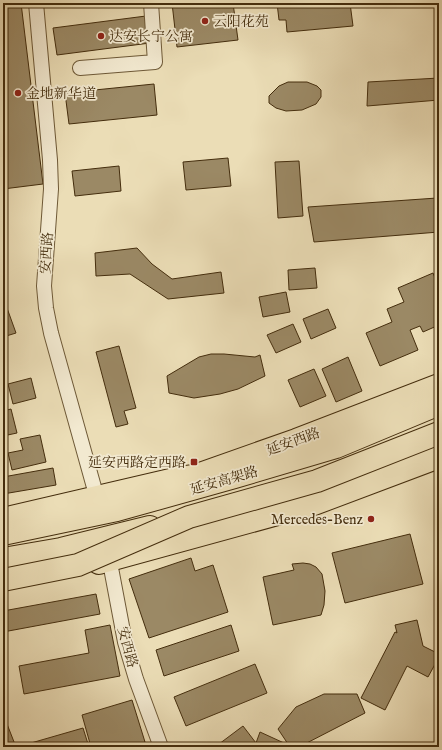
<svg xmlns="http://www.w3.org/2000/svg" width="442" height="750" font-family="'IM FELL English','Noto Serif SC',serif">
  <rect width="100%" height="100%" fill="#ebddb6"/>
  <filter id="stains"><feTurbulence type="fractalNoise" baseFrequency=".005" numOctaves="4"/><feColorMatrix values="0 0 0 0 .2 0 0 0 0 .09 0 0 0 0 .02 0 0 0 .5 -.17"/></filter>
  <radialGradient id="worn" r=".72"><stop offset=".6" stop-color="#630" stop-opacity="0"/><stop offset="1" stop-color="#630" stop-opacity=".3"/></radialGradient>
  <!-- building -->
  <g fill="#9b8965" stroke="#442d0d">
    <polygon points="3,3 21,3 43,184 3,189"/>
    <polygon points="172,3 233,3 238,40 177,47"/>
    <polygon points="277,3 350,3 353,26 287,32 286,20 279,20"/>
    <polygon points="146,16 150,43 57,55 53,28"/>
    <polygon points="439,78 439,100 367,106 368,82"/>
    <polygon points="288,82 307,82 317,86 321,90 321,97 316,104 302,110 286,111 276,108 269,103 269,96 279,86"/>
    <polygon points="154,84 157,115 69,124 65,93"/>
    <polygon points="228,158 231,186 186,190 183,162"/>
    <polygon points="299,161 303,216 278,218 275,162"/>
    <polygon points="119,166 121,191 75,196 72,171"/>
    <polygon points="437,198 439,212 439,232 314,242 308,207"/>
    <polygon points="137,248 152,264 172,279 221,272 224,293 168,299 130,274 96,276 95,253"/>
    <polygon points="315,268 317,288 289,290 288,270"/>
    <polygon points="433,273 439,288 439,325 423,332 420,326 410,330 418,350 380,366 366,333 392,322 387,309 404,302 398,288"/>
    <polygon points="286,292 290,312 263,317 259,297"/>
    <polygon points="7,308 16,333 3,337 3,309"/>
    <polygon points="328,309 336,328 311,339 303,319"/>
    <polygon points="293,324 301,342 276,353 267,335"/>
    <polygon points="119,346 136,408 124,411 128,424 116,427 96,352"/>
    <polygon points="211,354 224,354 255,357 260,355 265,376 238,389 220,394 194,398 169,393 167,376 199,357"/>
    <polygon points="348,357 362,391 336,402 322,369"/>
    <polygon points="314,369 326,396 300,407 288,380"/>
    <polygon points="31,378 36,398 13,404 8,384"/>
    <polygon points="11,409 17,433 3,436 3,411"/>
    <polygon points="40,435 46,462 12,470 8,453 23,450 20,439"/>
    <polygon points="53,468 56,485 3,494 3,477"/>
    <polygon points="410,534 423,584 345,603 332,553"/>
    <polygon points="191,558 195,571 213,565 228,612 149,638 129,579"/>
    <polygon points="303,563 310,564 316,567 322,574 325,591 324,605 321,615 273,625 263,577 294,570 292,564"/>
    <polygon points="96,594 100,614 3,632 3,611"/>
    <polygon points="417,620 423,646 439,654 439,657 428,677 407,666 385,710 361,698 395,632 397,633 395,625"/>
    <polygon points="110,625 120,676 24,694 19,666 89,653 85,630"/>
    <polygon points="231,625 239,651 164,676 156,650"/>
    <polygon points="255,664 267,693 186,726 174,697"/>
    <polygon points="324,694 357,694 365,713 299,747 290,747 278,729 296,707"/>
    <polygon points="132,700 145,742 130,747 91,747 82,715"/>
    <polygon points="7,724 16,747 3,747 3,725"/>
    <polygon points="243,726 256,743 260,732 284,743 282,747 215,747"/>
    <polygon points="83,728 89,747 32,747 31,743"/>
    <polygon points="404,743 406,747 391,747"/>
  </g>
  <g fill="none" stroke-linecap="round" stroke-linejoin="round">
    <!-- street casing -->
    <g stroke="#6e5937" stroke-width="16">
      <g id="street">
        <polyline points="36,3 50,160 51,189 44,286 46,308 51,333 97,498"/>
        <polyline points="80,68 155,62 151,3"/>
        <polyline points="108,552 125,642 136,679 161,747"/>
      </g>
    </g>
    <!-- primary casing -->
    <g stroke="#442d0d" stroke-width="24">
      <g id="primary">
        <polyline points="3,519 179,478 194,476 296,440 439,385"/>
        <polyline points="99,563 314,504 439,457"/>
      </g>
    </g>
    <!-- highway casing -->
    <g stroke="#442d0d" stroke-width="24">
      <g id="highway">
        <polyline points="3,534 117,510 235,477 336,447 439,404"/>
        <polyline points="3,559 61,549 150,527"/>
      </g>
    </g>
    <!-- street -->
    <use href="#street" stroke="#f2e9d0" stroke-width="14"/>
    <!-- primary -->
    <use href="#primary" stroke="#ebddb6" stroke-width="22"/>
    <!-- highway -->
    <use href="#highway" stroke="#ebddb6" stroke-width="22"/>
    <!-- highway-bridge casing -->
    <g stroke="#442d0d" stroke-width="24" stroke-linecap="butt">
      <polyline id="highway-bridge" points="3,580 78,565 189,517 317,481 439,433"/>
    </g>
    <!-- highway-bridge -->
    <use href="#highway-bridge" stroke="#ebddb6" stroke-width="22"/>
  </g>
  <!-- markers -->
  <g fill="#8f2418" stroke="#f2e9d0" stroke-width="1.5">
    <circle cx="205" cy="21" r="4"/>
    <circle cx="101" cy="36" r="4"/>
    <circle cx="18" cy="93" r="4"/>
    <rect x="190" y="458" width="8" height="8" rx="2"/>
    <circle cx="371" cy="519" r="4"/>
  </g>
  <g text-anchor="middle" stroke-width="3.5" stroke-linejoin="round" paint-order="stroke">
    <!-- poi labels -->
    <g font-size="14" fill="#442d0d" stroke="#f2e9d0" text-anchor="start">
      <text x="213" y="26">云阳花苑</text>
      <text x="109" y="41">达安长宁公寓</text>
      <text x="26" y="98">金地新华道</text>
      <text x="186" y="467" text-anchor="end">延安西路定西路</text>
      <text x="363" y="524" text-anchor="end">Mercedes-Benz</text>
    </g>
    <!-- street labels -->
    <g font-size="14" fill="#442d0d" stroke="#f2e9d0">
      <text transform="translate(46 253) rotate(-86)" y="5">安西路</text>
      <text transform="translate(293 441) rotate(-20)" y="5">延安西路</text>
      <text transform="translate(224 480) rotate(-16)" y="5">延安高架路</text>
      <text transform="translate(128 647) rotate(75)" y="5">安西路</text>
    </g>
  </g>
  <!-- margin -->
  <rect width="442" height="750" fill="none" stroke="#ebddb6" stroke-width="16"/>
  <rect x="4" y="4" width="434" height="742" fill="none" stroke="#442d0d" stroke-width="2"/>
  <rect x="8" y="8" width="426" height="734" fill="none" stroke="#442d0d"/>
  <rect width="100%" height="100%" filter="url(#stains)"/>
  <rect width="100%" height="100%" fill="url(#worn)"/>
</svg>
